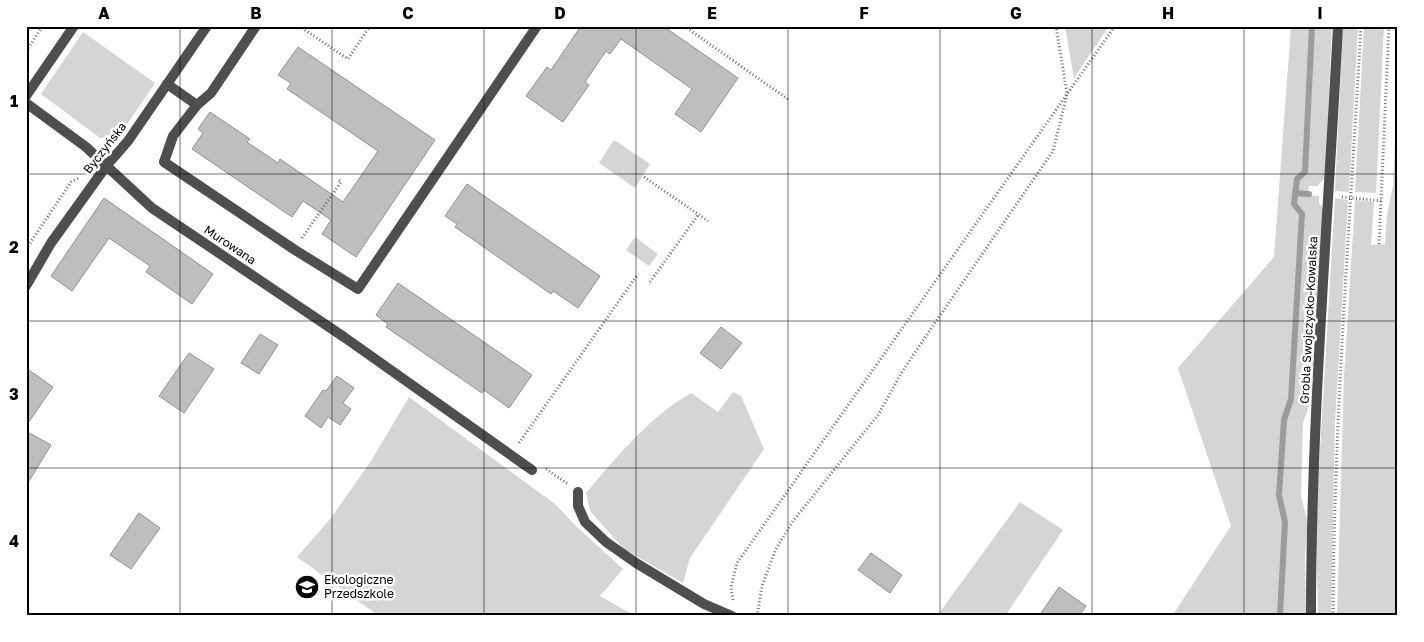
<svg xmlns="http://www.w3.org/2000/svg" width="1424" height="642" font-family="'Golos Text',sans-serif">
  <rect width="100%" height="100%" fill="#fff"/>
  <!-- green -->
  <g fill="#d5d5d5">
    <polygon points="1065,26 1109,26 1074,78"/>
    <polygon points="1291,26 1332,26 1325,178 1319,184 1318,186 1309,186 1308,195 1319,196 1319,203 1324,210 1311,401 1303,423 1301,496 1308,523 1305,554 1306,616 1172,616 1231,526 1178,368 1274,257"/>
    <polygon points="1343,26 1358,26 1349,192 1335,191"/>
    <polygon points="1364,26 1384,26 1376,193 1355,192"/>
    <polygon points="83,32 155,83 120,135 100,138 41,94"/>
    <polygon points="1398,70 1398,616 1337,616 1344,376 1355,200 1374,202 1371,245 1385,244 1387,215 1393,186"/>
    <polygon points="614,140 650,164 635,188 599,163"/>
    <polygon points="1335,198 1348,200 1335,423 1331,616 1318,616 1316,517"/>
    <polygon points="635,237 658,254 649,266 626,250"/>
    <path d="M733 392 741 396 764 449 690 558 683 583 624 549 590 511 586 493C617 457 649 417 691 393L718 412Z"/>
    <polygon points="409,397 555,504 577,527 623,569 600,596 635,616 379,616 297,557 331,518 371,461"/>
    <polygon points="1020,502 1063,530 1005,616 937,616"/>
  </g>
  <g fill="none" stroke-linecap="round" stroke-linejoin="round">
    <!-- stream -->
    <g stroke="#9c9c9c" stroke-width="6">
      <polyline points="1295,193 1309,194"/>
      <polyline points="1280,616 1285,522 1279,495 1284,420 1291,399 1302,214 1294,204 1297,179 1305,172 1312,26"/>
    </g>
  </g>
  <!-- building -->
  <g fill="#bebebe" stroke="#929292">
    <polygon points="581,26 663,26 738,78 701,132 675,114 692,89 621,39 610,54 606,51 585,82 589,85 563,122 526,96 547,67 551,70"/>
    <polygon points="298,47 435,140 356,257 322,234 331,220 303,201 292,217 192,149 203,133 198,129 210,112 250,139 247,142 278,163 280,159 343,202 378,151 287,89 291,83 278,75"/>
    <polygon points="467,184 600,276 578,308 553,291 551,294 455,227 457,224 445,216"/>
    <polygon points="104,198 213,274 192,304 146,272 150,266 109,238 72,291 51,276"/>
    <polygon points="398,283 532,375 509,408 484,390 482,393 386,327 388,324 376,315"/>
    <polygon points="721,327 742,343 721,369 700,353"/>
    <polygon points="260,334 278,345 259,374 241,363"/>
    <polygon points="189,353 214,369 184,413 159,396"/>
    <polygon points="26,368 53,387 26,426"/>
    <polygon points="337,376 354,388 343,403 351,409 340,425 328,417 321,428 305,416 323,390 326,391"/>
    <polygon points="26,431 51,445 26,486"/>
    <polygon points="139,513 160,528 131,569 110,555"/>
    <polygon points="871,553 902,575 890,593 858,570"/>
    <polygon points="1059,587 1086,606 1079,616 1039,616"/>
  </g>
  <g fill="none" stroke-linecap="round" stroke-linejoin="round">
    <!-- path -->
    <g stroke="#707070" stroke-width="3" stroke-dasharray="1 2.5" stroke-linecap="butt">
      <polyline points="299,26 348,59 370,26"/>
      <polyline points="684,26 789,100"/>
      <polyline points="26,51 43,26"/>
      <polyline points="644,177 708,221"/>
      <polyline points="1342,197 1382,201"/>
      <polyline points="302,238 341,182 339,180"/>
      <polyline points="1379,244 1389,26"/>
      <polyline points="26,249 71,182 79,178"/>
      <polyline points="650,282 698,215"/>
      <polyline points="519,443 638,274"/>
      <polyline points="546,469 568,484"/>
      <polyline points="733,600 731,587 737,563 1115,26"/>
      <polyline points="757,616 762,586 776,549 793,521 878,415 902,372 928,333 1053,151 1067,94 1056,26"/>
      <path d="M1333 616C1334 419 1350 223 1361 26"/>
    </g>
    <!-- lane -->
    <g stroke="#4e4e4e" stroke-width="10">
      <polyline points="256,26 211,93 197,105 173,136 164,162 295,250 358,289 537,26"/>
      <polyline points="167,84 197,105"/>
      <polyline points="26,96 74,26"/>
      <polyline points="578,492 578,506 585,522 606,542 636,563 704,604 732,616"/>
      <path d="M1311 616C1311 419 1328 223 1338 26"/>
    </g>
    <!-- street -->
    <g stroke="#4e4e4e" stroke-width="10">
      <polyline points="26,103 86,147 152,208 344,337 532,470"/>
      <polyline points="26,286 51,243 107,165 128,141 207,26"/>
    </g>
  </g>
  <!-- grid -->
  <path fill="none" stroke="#000" stroke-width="1" stroke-opacity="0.55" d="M180 26V616M332 26V616M484 26V616M636 26V616M788 26V616M940 26V616M1092 26V616M1244 26V616M26 174H1398M26 321H1398M26 468H1398"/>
  <!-- icons -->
  <defs>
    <g id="school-disc" transform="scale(1.25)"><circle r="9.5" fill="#000" stroke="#fff"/><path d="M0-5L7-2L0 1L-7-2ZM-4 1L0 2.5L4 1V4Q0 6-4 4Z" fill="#fff"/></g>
  </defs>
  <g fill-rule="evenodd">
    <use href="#school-disc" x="307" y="587"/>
  </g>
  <g text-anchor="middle" stroke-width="5" stroke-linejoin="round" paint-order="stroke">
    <!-- street labels -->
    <g font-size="12" fill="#000" stroke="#fff">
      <text transform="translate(105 148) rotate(-52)" y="4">Byczyńska</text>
      <text transform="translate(230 245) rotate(34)" y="4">Murowana</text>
      <text transform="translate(1309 320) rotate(-87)" y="4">Grobla Swojczycko-Kowalska</text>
    </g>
    <!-- poi labels -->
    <g font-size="12" fill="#000" stroke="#fff" text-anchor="start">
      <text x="324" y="584">Ekologiczne<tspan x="324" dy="14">Przedszkole</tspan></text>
    </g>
  </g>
  <!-- border -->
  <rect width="1424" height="642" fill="none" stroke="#ffffff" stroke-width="55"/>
  <rect x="28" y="28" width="1368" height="586" fill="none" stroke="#000" stroke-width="2"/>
  <g font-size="16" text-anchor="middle" font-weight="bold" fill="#000">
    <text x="104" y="19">A</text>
    <text x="256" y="19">B</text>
    <text x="408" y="19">C</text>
    <text x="560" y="19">D</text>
    <text x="712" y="19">E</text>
    <text x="864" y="19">F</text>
    <text x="1016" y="19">G</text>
    <text x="1168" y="19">H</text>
    <text x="1320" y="19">I</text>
    <text x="14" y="107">1</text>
    <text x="14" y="253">2</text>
    <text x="14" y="400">3</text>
    <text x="14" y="547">4</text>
  </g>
</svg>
